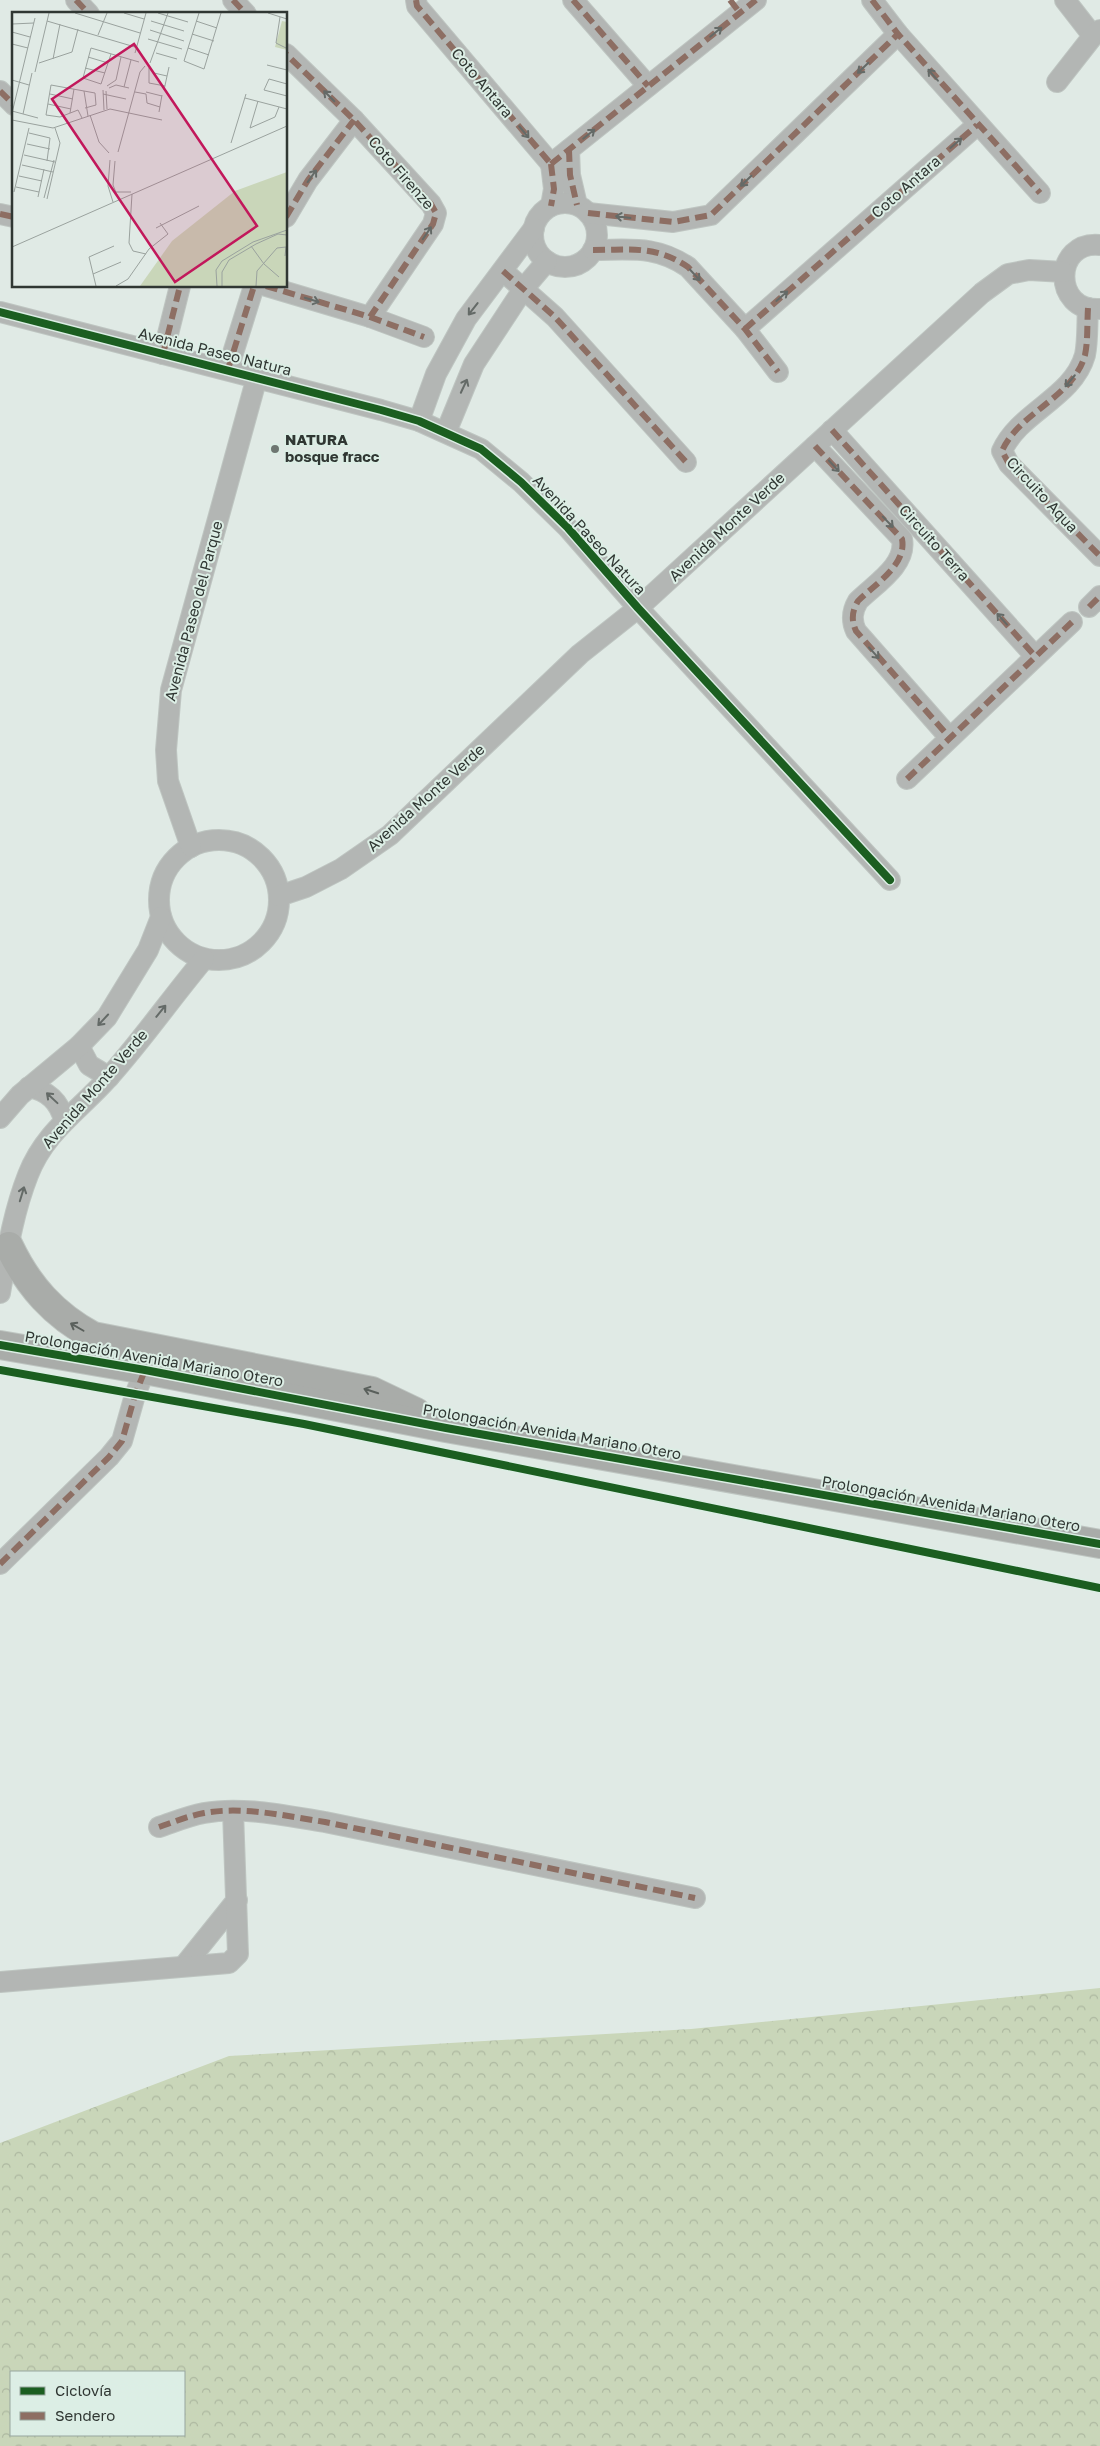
<svg xmlns="http://www.w3.org/2000/svg" width="1100" height="2446" font-family="'Golos Text',sans-serif">
  <defs>
    <pattern id="forest-crowns" width="20" height="18" patternUnits="userSpaceOnUse" patternTransform="scale(1.25)"><rect width="20" height="18" fill="#c9d6b9"/><path d="M2 6a3 3 0 1 1 6 0M12 15a3 3 0 1 1 6 0" fill="none" stroke="#adb8a0"/></pattern>
  </defs>
  <rect width="100%" height="100%" fill="#e0eae5"/>
  <!-- forest -->
  <path fill="url(#forest-crowns)" fill-rule="evenodd" d="M1100 1988V2446H0V2143L229 2056 691 2029ZM11 2372H184V2435H11Z"/>
  <g fill="none" stroke-linecap="round" stroke-linejoin="round">
    <!-- street casing -->
    <g stroke="#bec5c1" stroke-width="22">
      <g id="street">
        <polyline points="76,0 89,14"/>
        <polyline points="233,0 246,14"/>
        <polyline points="416,0 417,6 551,164"/>
        <polyline points="573,0 648,86"/>
        <polyline points="872,0 898,34 1040,193"/>
        <polyline points="1065,0 1093,36"/>
        <polyline points="1057,82 1093,36 1100,30"/>
        <polyline points="0,91 14,105"/>
        <polyline points="569,150 570,175 577,205"/>
        <polyline points="551,164 756,0"/>
        <polyline points="551,164 554,189 551,206"/>
        <circle cx="565" cy="235" r="32"/>
        <polyline points="588,213 673,222 711,215 898,34"/>
        <polyline points="0,214 14,217"/>
        <polyline points="286,217 308,180 354,120"/>
        <path d="M1100 245C1053 240 1052 312 1100 309"/>
        <path d="M593 250C631 250 655 245 688 267L745 329 778 372"/>
        <polyline points="503,271 555,317 686,462"/>
        <polyline points="266,286 370,317 433,224 436,213 431,204 354,120 286,54"/>
        <path d="M1088 308C1087 323 1088 341 1085 355 1073 398 1019 412 1002 451L1009 464 1100 556"/>
        <polyline points="0,312 381,410 419,421 481,449 521,482 568,528 638,608 890,880"/>
        <polyline points="370,317 424,337"/>
        <polyline points="745,329 977,125"/>
        <polyline points="163,354 180,286"/>
        <polyline points="228,369 254,286"/>
        <polyline points="419,421 436,374 466,319 534,228"/>
        <polyline points="832,430 1035,656"/>
        <polyline points="446,432 474,364 524,288 547,261"/>
        <path d="M815 446 902 539C907 565 875 584 858 601 852 611 851 620 856 631L949 737"/>
        <polyline points="1089,607 1100,596"/>
        <polyline points="907,779 1072,622"/>
        <circle cx="219" cy="900" r="60"/>
        <polyline points="191,847 168,781 166,750 171,690 257,377"/>
        <polyline points="279,896 306,887 341,869 390,835 580,654 638,608 982,293 1008,274 1029,270 1064,272"/>
        <polyline points="79,1046 89,1065 109,1077"/>
        <path d="M29 1087C48 1091 59 1101 64 1120"/>
        <polyline points="0,1118 20,1095 79,1046 107,1017 148,950 161,917"/>
        <path d="M0 1293C7 1253 13 1213 28 1175 45 1131 80 1110 109 1077 143 1039 172 997 204 959"/>
        <polyline points="0,1564 109,1457 122,1441 135,1395 145,1370"/>
        <path d="M159 1827C174 1822 188 1816 204 1813 243 1806 286 1816 325 1822L695 1898"/>
        <polyline points="184,1966 237,1900"/>
        <polyline points="0,1982 229,1963 238,1954 233,1811"/>
      </g>
    </g>
    <!-- secondary casing -->
    <g stroke="#bec5c1" stroke-width="30">
      <g id="secondary">
        <path d="M9 1246C28 1286 54 1315 93 1336L372 1391 416 1412"/>
        <polyline points="0,1345 145,1370 446,1428 1100,1544"/>
      </g>
    </g>
    <!-- street -->
    <use href="#street" stroke="#b3b6b4" stroke-width="20"/>
    <!-- secondary -->
    <use href="#secondary" stroke="#a9aca9" stroke-width="28"/>
    <!-- quiet -->
    <g stroke="#8d6e63" stroke-width="6" stroke-dasharray="12 6" stroke-linecap="butt">
      <polyline points="76,0 89,14"/>
      <polyline points="233,0 246,14"/>
      <polyline points="416,0 417,6 551,164"/>
      <polyline points="573,0 648,86"/>
      <polyline points="730,0 740,13"/>
      <polyline points="872,0 898,34 1040,193"/>
      <polyline points="0,91 14,105"/>
      <polyline points="569,150 570,175 577,205"/>
      <polyline points="551,164 756,0"/>
      <polyline points="551,164 554,189 551,206"/>
      <polyline points="588,213 673,222 711,215 898,34"/>
      <polyline points="0,214 14,217"/>
      <polyline points="286,217 308,180 354,120"/>
      <path d="M593 250C631 250 655 245 688 267L745 329 778 372"/>
      <polyline points="503,271 555,317 686,462"/>
      <polyline points="266,286 370,317 433,224 436,213 431,204 354,120 286,54"/>
      <path d="M1088 308C1087 323 1088 341 1085 355 1073 398 1019 412 1002 451L1009 464 1100 556"/>
      <polyline points="370,317 424,337"/>
      <polyline points="745,329 977,125"/>
      <polyline points="163,354 180,286"/>
      <polyline points="228,369 254,286"/>
      <polyline points="832,430 1035,656"/>
      <path d="M815 446 902 539C907 565 875 584 858 601 852 611 851 620 856 631L949 737"/>
      <polyline points="1089,607 1100,596"/>
      <polyline points="907,779 1072,622"/>
      <polyline points="0,1564 109,1457 122,1441 135,1395 145,1370"/>
      <path d="M159 1827C174 1822 188 1816 204 1813 243 1806 286 1816 325 1822L695 1898"/>
    </g>
    <!-- cycleway casing -->
    <g stroke="#dceee5" stroke-width="11">
      <g id="cycleway">
        <polyline points="0,312 381,410 419,421 481,449 521,482 568,528 638,608 890,880"/>
        <polyline points="0,1345 145,1370 446,1428 1100,1544"/>
        <polyline points="0,1370 304,1424 1100,1588"/>
      </g>
    </g>
    <!-- cycleway -->
    <use href="#cycleway" stroke="#1b5e20" stroke-width="8"/>
  </g>
  <!-- one-way arrows -->
  <defs><path id="oneway-shaft" d="M-6 0H5M1.5-3L5.5 0L1.5 3" fill="none" stroke-width="1.6" stroke-linecap="round" stroke-linejoin="round" transform="scale(1.25)"/></defs>
  <g stroke="#646a67">
    <use href="#oneway-shaft" transform="translate(716 32) rotate(-39)"/>
    <use href="#oneway-shaft" transform="translate(863 68) rotate(136)"/>
    <use href="#oneway-shaft" transform="translate(933 75) rotate(-131)"/>
    <use href="#oneway-shaft" transform="translate(329 96) rotate(-135)"/>
    <use href="#oneway-shaft" transform="translate(524 132) rotate(50)"/>
    <use href="#oneway-shaft" transform="translate(589 134) rotate(-39)"/>
    <use href="#oneway-shaft" transform="translate(956 143) rotate(-41)"/>
    <use href="#oneway-shaft" transform="translate(312 176) rotate(-54)"/>
    <use href="#oneway-shaft" transform="translate(746 181) rotate(136)"/>
    <use href="#oneway-shaft" transform="translate(623 217) rotate(-173)"/>
    <use href="#oneway-shaft" transform="translate(427 233) rotate(-56)"/>
    <use href="#oneway-shaft" transform="translate(695 275) rotate(47)"/>
    <use href="#oneway-shaft" transform="translate(782 296) rotate(-41)"/>
    <use href="#oneway-shaft" transform="translate(312 300) rotate(17)"/>
    <use href="#oneway-shaft" transform="translate(473 309) rotate(128)"/>
    <use href="#oneway-shaft" transform="translate(1070 381) rotate(130)"/>
    <use href="#oneway-shaft" transform="translate(464 386) rotate(-65)"/>
    <use href="#oneway-shaft" transform="translate(834 466) rotate(47)"/>
    <use href="#oneway-shaft" transform="translate(888 522) rotate(46)"/>
    <use href="#oneway-shaft" transform="translate(1002 619) rotate(-132)"/>
    <use href="#oneway-shaft" transform="translate(874 653) rotate(48)"/>
    <use href="#oneway-shaft" transform="translate(161 1011) rotate(-51)"/>
    <use href="#oneway-shaft" transform="translate(103 1020) rotate(133)"/>
    <use href="#oneway-shaft" transform="translate(52 1098) rotate(-137)"/>
    <use href="#oneway-shaft" transform="translate(22 1194) rotate(-73)"/>
  </g>
  <g stroke="#5a605c">
    <use href="#oneway-shaft" transform="translate(77 1327) rotate(-150)"/>
    <use href="#oneway-shaft" transform="translate(371 1391) rotate(-162)"/>
  </g>
  <!-- markers -->
  <circle fill="#6e7671" stroke="#dceee5" stroke-width="2" cx="275" cy="449" r="5"/>
  <g text-anchor="middle" stroke-width="4" stroke-linejoin="round" paint-order="stroke">
    <!-- street labels -->
    <g font-size="15" fill="#303733" stroke="#dceee5">
      <text transform="translate(482 83) rotate(50)" y="5">Coto Antara</text>
      <text transform="translate(401 173) rotate(49)" y="5">Coto Firenze</text>
      <text transform="translate(906 187) rotate(-41)" y="5">Coto Antara</text>
      <text transform="translate(215 352) rotate(14)" y="5">Avenida Paseo Natura</text>
      <text transform="translate(1042 495) rotate(47)" y="5">Circuito Aqua</text>
      <text transform="translate(727 527) rotate(-43)" y="5">Avenida Monte Verde</text>
      <text transform="translate(589 535) rotate(47)" y="5">Avenida Paseo Natura</text>
      <text transform="translate(934 543) rotate(48)" y="5">Circuito Terra</text>
      <text transform="translate(194 611) rotate(-75)" y="5">Avenida Paseo del Parque</text>
      <text transform="translate(426 798) rotate(-42)" y="5">Avenida Monte Verde</text>
      <text transform="translate(95 1089) rotate(-49)" y="5">Avenida Monte Verde</text>
      <text transform="translate(154 1359) rotate(10)" y="5">Prolongación Avenida Mariano Otero</text>
      <text transform="translate(552 1432) rotate(10)" y="5">Prolongación Avenida Mariano Otero</text>
      <text transform="translate(951 1504) rotate(10)" y="5">Prolongación Avenida Mariano Otero</text>
    </g>
    <!-- poi labels -->
    <g font-size="15" font-weight="bold" fill="#303733" stroke="#dceee5" text-anchor="start">
      <text x="285" y="445">NATURA<tspan x="285" dy="17">bosque fracc</tspan></text>
    </g>
  </g>
  <!-- overview -->
  <g transform="translate(12 12)">
    <rect width="275" height="275" fill="#e0eae5"/>
    <path d="M275 160V274H128L160 229 223 179Z" fill="#c9d6b9"/>
    <path d="M270 9 275 10V38L263 35Z" fill="#c9d6b9"/>
    <path fill="none" stroke="#9aa29e" stroke-width="1" d="M63 1 128 21M112 1 132 7M146 1 176 10M187 1 172 49 192 57 209 1M256 1 275 7M268 5 264 31 274 36M35 9 123 35M139 9 172 19M184 9 205 16M0 12 22 11M138 18 172 29M0 20 18 25M180 22 202 29M86 23 95 1M136 27 170 37M0 32 16 36M176 36 197 43M123 41 134 1M144 41 165 47M76 45 96 51M41 47 48 12M27 51 60 40 66 17M138 51 156 1M255 53 275 58M73 56 93 61M137 56V71L153 74M138 56 142 61 155 64M23 60 37 1M0 68 17 73M89 72 71 66 79 36 127 50M89 72 99 42M275 72 257 67 252 78 275 84M95 74 104 68 109 45M112 75 119 48M97 76 104 73 117 76M91 78 92 98M152 78 157 55M72 79 76 104M94 79 95 97M123 80 134 82 135 91 148 95M134 80 150 84M38 82 61 87M91 82 114 87M233 86 275 97M36 92 59 97M0 99 26 106M147 100 150 83M0 101 23 6M58 101 62 77M11 102 20 61M78 103 87 130 97 141M70 106 66 98 48 105 34 103 39 73 83 81 84 93 73 96M0 108 41 116 98 97 150 108M238 116 263 105 267 95M238 116 246 89M17 121 38 126 35 149M219 131 234 82M15 132 38 137M106 140 128 60 133 54M12 143 43 150M98 148 96 174 101 190M103 149 101 173 107 188M10 153 41 160M7 164 30 169M4 175 27 180M2 180 17 116M103 180H119M120 182 117 231 121 239 134 242M26 185 32 157M32 186 42 148M35 187 48 131 43 116M144 216 187 194M239 234 252 252 267 265M0 235 275 114M81 262 109 250M84 274 77 245 102 234M104 274 116 267 137 237 156 222 148 211M205 274 204 258 210 249 241 230 275 218M210 274V260L217 248 244 232 266 222 275 223M244 274 245 259 265 236 274 235 273 244"/>
    <path fill="#c2185b" fill-opacity="0.15" stroke="#c2185b" stroke-width="2.5" d="M122 32 245 214 163 270 40 87Z"/>
    <rect width="275" height="275" fill="none" stroke="#303733" stroke-width="2.5"/>
  </g>
  <!-- legend -->
  <rect x="10" y="2371" width="175" height="65" fill="#dceee5" stroke="#97a59e"/>
  <rect x="20" y="2387" width="25" height="8" fill="#1b5e20" stroke="#97a59e"/>
  <text x="55" y="2396" font-size="15" fill="#303733">Ciclovía</text>
  <rect x="20" y="2412" width="25" height="8" fill="#8d6e63" stroke="#97a59e"/>
  <text x="55" y="2421" font-size="15" fill="#303733">Sendero</text>
</svg>
